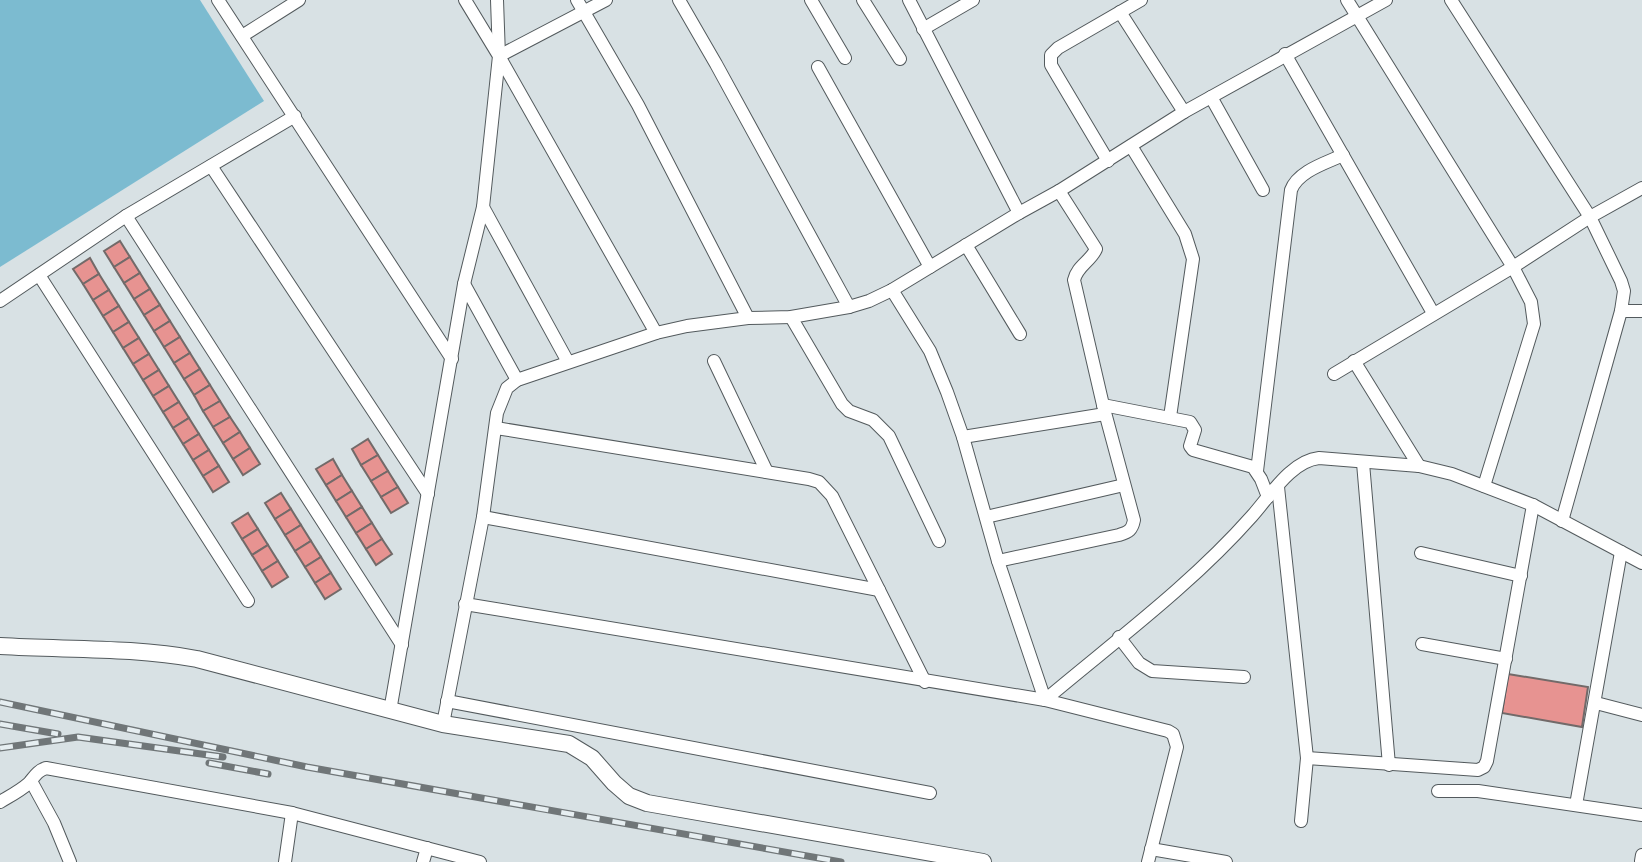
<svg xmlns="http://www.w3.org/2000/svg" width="1642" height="862" font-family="'Sofia Sans Condensed',sans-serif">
  <rect width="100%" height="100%" fill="#d8e1e4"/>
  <!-- green -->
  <polygon fill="#7cbbd0" points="0,0 200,0 264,101 0,267"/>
  <!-- building -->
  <g fill="#e79391" stroke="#726a69" stroke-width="2">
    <polygon points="120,241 130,257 114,267 104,251"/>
    <polygon points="130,257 140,273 124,283 114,267"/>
    <polygon points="90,258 99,274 83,284 73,269"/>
    <polygon points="140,273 150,289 134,299 124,283"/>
    <polygon points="99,274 109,290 93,300 83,284"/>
    <polygon points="150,289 160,305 144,315 134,299"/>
    <polygon points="109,290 119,306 103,316 93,300"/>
    <polygon points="160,305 170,321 154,331 144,315"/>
    <polygon points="119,306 129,322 113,332 103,316"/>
    <polygon points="170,321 180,337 164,347 154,331"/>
    <polygon points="129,322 139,338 123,348 113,332"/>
    <polygon points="180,337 190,353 174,363 164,347"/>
    <polygon points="139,338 149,354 133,364 123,348"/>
    <polygon points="190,353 200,369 184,379 174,363"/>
    <polygon points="149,354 159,370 143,380 133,364"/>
    <polygon points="200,369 210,385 194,395 184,379"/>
    <polygon points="159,370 169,386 153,396 143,380"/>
    <polygon points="210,385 220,401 203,411 194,395"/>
    <polygon points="169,386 179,402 163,412 153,396"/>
    <polygon points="220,401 230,417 213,427 203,411"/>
    <polygon points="179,402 189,418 173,428 163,412"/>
    <polygon points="230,417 240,432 223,443 213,427"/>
    <polygon points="189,418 199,434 183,444 173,428"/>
    <polygon points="240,432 250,448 233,459 223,443"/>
    <polygon points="199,434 209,450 193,460 183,444"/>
    <polygon points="368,439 378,455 361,465 352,449"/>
    <polygon points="250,448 260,464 243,475 233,459"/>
    <polygon points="209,450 219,466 203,476 193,460"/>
    <polygon points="378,455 388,471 371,481 361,465"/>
    <polygon points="333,459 342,475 326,485 316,469"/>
    <polygon points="219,466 229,482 213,492 203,476"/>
    <polygon points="388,471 398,487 381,497 371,481"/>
    <polygon points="342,475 352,491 336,501 326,485"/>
    <polygon points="398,487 408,503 391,513 381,497"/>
    <polygon points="352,491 362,507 346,517 336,501"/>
    <polygon points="281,493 291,509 275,519 265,503"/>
    <polygon points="362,507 372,523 356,533 346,517"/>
    <polygon points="291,509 301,525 285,535 275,519"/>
    <polygon points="248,513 258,529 242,539 232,523"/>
    <polygon points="372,523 382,539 366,549 356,533"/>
    <polygon points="301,525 311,541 295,551 285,535"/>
    <polygon points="258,529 268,545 252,555 242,539"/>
    <polygon points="382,539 392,554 376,565 366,549"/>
    <polygon points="311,541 321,557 305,567 295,551"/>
    <polygon points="268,545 278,561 262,571 252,555"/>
    <polygon points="321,557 331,573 315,583 305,567"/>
    <polygon points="278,561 288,577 272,587 262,571"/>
    <polygon points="331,573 341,589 325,599 315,583"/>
    <polygon points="1508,674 1588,687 1582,727 1502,713"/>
  </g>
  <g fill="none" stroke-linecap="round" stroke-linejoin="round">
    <!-- minor casing -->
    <g stroke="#535a5d" stroke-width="14">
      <g id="minor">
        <polyline points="218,0 452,359"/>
        <polyline points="497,0 499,56 656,333"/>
        <polyline points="577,0 638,105 748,318"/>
        <polyline points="679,0 716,64 849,307"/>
        <polyline points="811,0 845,58"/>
        <polyline points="863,0 900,59"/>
        <polyline points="909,0 1019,213"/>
        <polyline points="1347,0 1513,267 1531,302 1534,324 1484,486"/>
        <polyline points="1451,0 1590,217 1621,281 1624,291 1621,311 1562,521"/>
        <polyline points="1120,12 1184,112"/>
        <polyline points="923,29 973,0"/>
        <polyline points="242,36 299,0"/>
        <polyline points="1285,54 1433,313"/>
        <polyline points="499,56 606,0"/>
        <polyline points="818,67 930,267"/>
        <polyline points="1211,97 1263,190"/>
        <polyline points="1131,146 1185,234 1193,259 1170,417"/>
        <polyline points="1108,161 1058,77 1051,65 1051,55 1058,48 1141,0"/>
        <polyline points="211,166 428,494"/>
        <polyline points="483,207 568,362"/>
        <polyline points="126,216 402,645"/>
        <polyline points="966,245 1020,334"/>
        <polyline points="39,275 248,601"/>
        <polyline points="464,284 517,380"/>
        <path d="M892 290 930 351 947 392 963 437 998 561 1045 700C1115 641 1191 585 1252 516 1270 496 1291 461 1319 458L1419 466 1452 474 1533 505 1642 563"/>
        <polyline points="0,301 126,216 295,116"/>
        <polyline points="1621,311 1642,311"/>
        <polyline points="791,317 842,404 849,411 873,420 889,436 939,541"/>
        <polyline points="714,361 767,472"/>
        <polyline points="1354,361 1419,466"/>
        <polyline points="1334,374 1513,267 1590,217 1642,188"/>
        <polyline points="1103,405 1190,422 1195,430 1190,446 1193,450 1253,467 1261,479 1268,497"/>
        <polyline points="496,428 809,479 819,482 832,496 925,682"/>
        <polyline points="963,437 1105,414"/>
        <polyline points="1363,463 1389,765"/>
        <path d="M1257 471 1291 190C1298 171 1326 163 1343 155"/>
        <polyline points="1278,487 1307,758 1301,821"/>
        <polyline points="483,517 879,590"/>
        <polyline points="986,517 1124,485"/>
        <polyline points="1421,553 1521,576"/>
        <path d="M998 561 1119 535C1129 532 1132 530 1134 520L1103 405 1074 280C1077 266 1091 261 1096 249L1059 191"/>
        <polyline points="465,604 1045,700 1168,731 1173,734 1177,747 1148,862"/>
        <polyline points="1119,637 1139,663 1152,671 1244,677"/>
        <polyline points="1422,644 1506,659"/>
        <polyline points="447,701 930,793"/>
        <polyline points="1596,703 1642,715"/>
        <polyline points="390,711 464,284 483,207 499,56 465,0"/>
        <polyline points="443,724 483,517 497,413 507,388 517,380 656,333 687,326 748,318 791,317 849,307 869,301 892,290 1019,213 1059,191 1184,112 1386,0"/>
        <polyline points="1307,758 1478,770 1484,767 1487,761 1533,505"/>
        <polyline points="31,781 54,823 70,862"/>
        <polyline points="1438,791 1478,791 1642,815"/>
        <path d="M0 802C10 796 20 791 29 783 35 776 37 771 46 768L292 813 480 862"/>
        <polyline points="1576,805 1621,552"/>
        <polyline points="1151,849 1226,862"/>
        <polyline points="1641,861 1642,855"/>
        <polyline points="285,862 292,813"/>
        <polyline points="423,862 427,848"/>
      </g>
    </g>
    <!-- tertiary casing -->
    <g stroke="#535a5d" stroke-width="18">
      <path id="tertiary" d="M0 646C66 650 132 647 197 659L443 724 569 744 592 758 614 783 629 796 647 803 983 862"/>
    </g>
    <!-- minor -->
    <use href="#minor" stroke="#fff" stroke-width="12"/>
    <!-- tertiary -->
    <use href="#tertiary" stroke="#fff" stroke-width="16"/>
    <!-- rail casing -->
    <g stroke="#707678" stroke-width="7">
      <g id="rail">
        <polyline points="0,702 307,767 841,862"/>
        <polyline points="0,724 58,734"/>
        <polyline points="0,748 78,737 223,757"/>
        <polyline points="209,763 268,774"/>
      </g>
    </g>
    <!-- rail -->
    <use href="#rail" stroke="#e6eef1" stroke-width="4.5" stroke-dasharray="13" stroke-linecap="butt"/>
  </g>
</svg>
